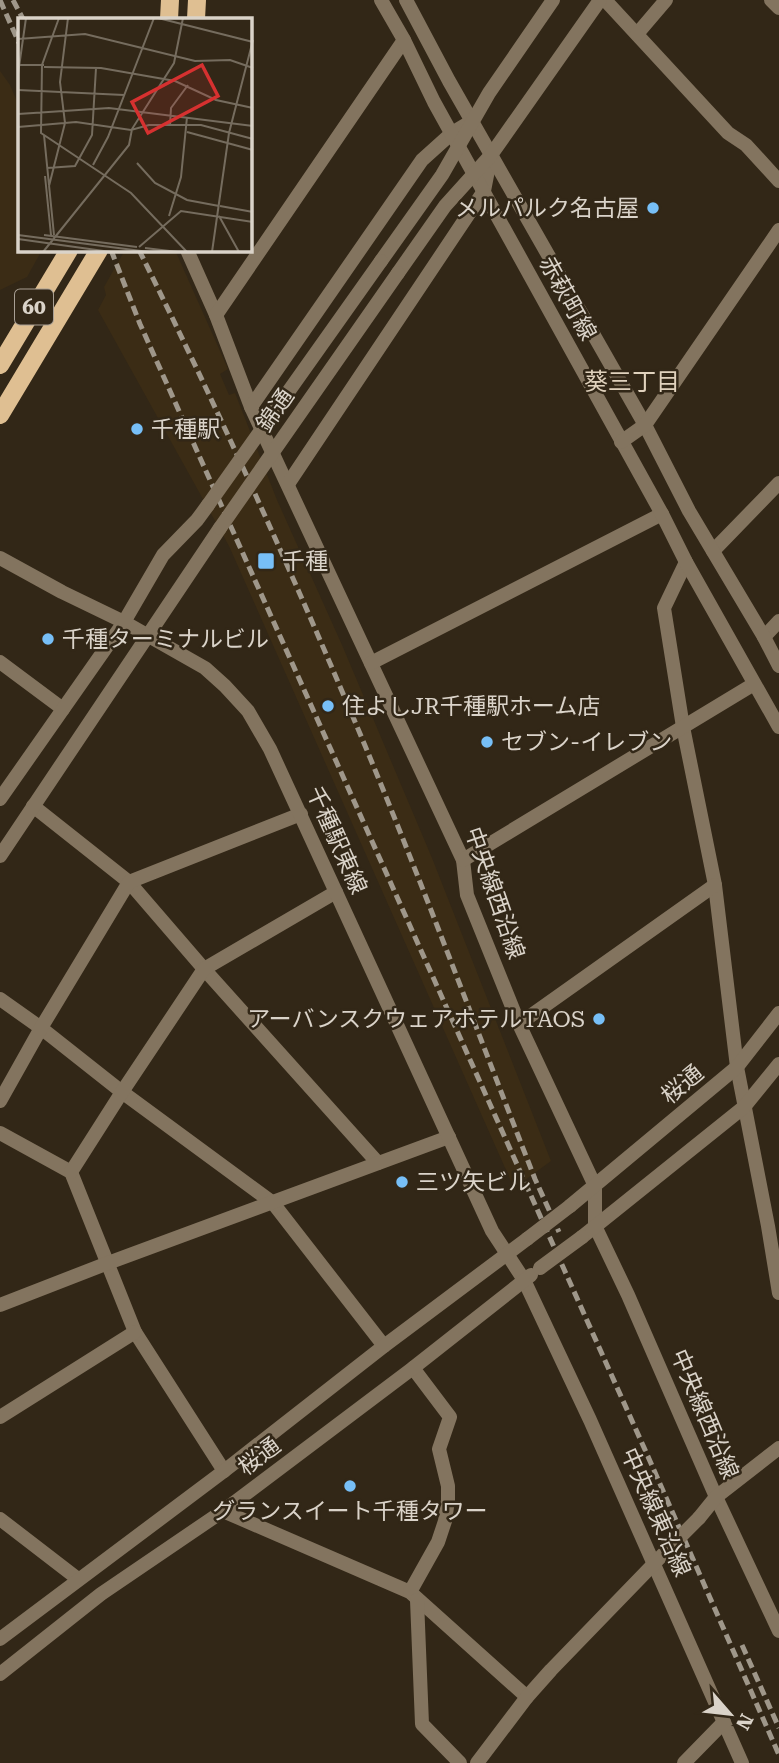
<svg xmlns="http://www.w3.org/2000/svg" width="779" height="1763" font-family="'Roboto Serif','Noto Sans JP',serif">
  <rect width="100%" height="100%" fill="#322717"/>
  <!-- built -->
  <g fill="#3b2c15">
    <polygon points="0,71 10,85 19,106 19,250 42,250 27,277 0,290"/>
    <polygon points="125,250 175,250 228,369 220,374 229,395 235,393 277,500 342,645 432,858 551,1161 514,1188 229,546 98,310 106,295 104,287"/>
  </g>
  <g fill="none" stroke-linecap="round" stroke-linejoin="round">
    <!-- minor -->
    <g stroke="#83745f" stroke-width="14">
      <polyline points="605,0 728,133 746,145 779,181"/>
      <polyline points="771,0 779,8"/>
      <polyline points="637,34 666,0"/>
      <polyline points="187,250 216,315 251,407 463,860 467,895 519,1024 595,1186 595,1226 628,1295 716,1497 779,1631"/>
      <polyline points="216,315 404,40"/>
      <polyline points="251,407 422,160 452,133 472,121"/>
      <polyline points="288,484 484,191 491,155"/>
      <polyline points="713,551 779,483"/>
      <polyline points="686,562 664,608 683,727 715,885 737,1067 768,1226 779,1293"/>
      <polyline points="764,637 779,621"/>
      <polyline points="0,662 63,709"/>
      <polyline points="371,663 662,514"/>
      <polyline points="33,806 129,882 204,969 378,1163"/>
      <polyline points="463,860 754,684"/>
      <polyline points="0,999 41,1028 122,1092 273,1203 384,1346"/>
      <polyline points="519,1024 715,885"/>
      <polyline points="0,1101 41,1028 129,882 301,814"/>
      <polyline points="0,1133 71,1172 135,1332 224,1471"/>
      <polyline points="71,1172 122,1092 204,969 336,892"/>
      <polyline points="524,1280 590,1420 742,1763"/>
      <polyline points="0,1305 108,1263 449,1137"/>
      <polyline points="0,1417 135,1332"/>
      <polyline points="223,1511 410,1592 527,1697"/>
      <polyline points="699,1518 716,1497 779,1448"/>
      <polyline points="0,1519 78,1579"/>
      <polyline points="410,1592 438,1542 445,1521 448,1500 448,1486 439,1449 450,1417 413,1368"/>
      <polyline points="417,1600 422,1724 460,1763"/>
      <polyline points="477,1763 527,1697 551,1670 674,1543"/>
      <polyline points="684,1763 724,1722"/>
    </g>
    <!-- tertiary -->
    <g stroke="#83745f" stroke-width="14">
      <polyline points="381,0 404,40 434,102 662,514 686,562 779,727"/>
      <polyline points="406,0 449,81 645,425 689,511 764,637 779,666"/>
      <polyline points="381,261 442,175 489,93 553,0"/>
      <polyline points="398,273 445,206 491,155 600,0"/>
      <polyline points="621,442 645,425 779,230"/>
      <polyline points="0,558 62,592 124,622 205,668 225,686 248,711 270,749 492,1231 524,1280"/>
      <polyline points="0,799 124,622 163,555 197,520 208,505"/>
      <polyline points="0,856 220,528"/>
      <polyline points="570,1206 737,1067 779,1013"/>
      <polyline points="582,1237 744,1107 779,1064"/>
      <polyline points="0,1639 224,1471 384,1346 527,1239"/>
      <polyline points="0,1674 101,1594 223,1511 413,1368 531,1275"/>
    </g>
    <!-- primary -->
    <g stroke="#dfbf92" stroke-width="18">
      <polyline points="169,19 170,0"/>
      <polyline points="196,19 197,0"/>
      <polyline points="0,365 69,250"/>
      <polyline points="0,415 99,250"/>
    </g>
    <!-- rail -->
    <g stroke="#9f978a" stroke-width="5" stroke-dasharray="10 5" stroke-linecap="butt">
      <polyline points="0,0 19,43"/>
      <polyline points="13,0 23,19"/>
      <polyline points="111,250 140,324 646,1452 779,1755"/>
      <path d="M139 250C218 409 292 572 361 736 422 882 477 1031 535 1179L559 1232"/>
      <polyline points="742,1645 779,1728"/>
    </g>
    <!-- minor-bridge -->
    <polyline stroke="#83745f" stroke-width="14" points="674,1543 699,1518"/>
    <!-- tertiary-bridge -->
    <g stroke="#83745f" stroke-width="14">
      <polyline points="208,505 381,261"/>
      <polyline points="220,528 398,273"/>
      <polyline points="527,1239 570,1206"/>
      <polyline points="540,1268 582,1237"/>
    </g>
  </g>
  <!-- markers -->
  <g fill="#77bff7" stroke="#322717" stroke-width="2.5">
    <circle cx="653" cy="208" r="7"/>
    <circle cx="137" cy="429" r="7"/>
    <rect x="257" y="552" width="18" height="18" rx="3.5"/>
    <circle cx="48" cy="639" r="7"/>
    <circle cx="328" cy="706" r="7"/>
    <circle cx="487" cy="742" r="7"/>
    <circle cx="599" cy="1019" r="7"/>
    <circle cx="402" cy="1182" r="7"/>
    <circle cx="350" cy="1486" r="7"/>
  </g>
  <g text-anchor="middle" stroke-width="5" stroke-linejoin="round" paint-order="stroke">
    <!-- shield labels -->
    <rect fill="#322717" stroke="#a89f94" stroke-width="2" x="15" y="289.5" width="38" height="35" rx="5"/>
    <g font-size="21" font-weight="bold" fill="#dad3c9">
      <text x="34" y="314">60</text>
    </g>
    <!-- poi labels -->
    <g font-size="23" fill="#dad3c9" stroke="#322717" text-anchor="start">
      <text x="639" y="216" text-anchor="end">メルパルク名古屋</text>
      <text x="151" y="437">千種駅</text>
      <text x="282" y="569">千種</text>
      <text x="62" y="647">千種ターミナルビル</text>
      <text x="342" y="714">住よしJR千種駅ホーム店</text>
      <text x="501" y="750">セブン-イレブン</text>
      <text x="585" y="1027" text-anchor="end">アーバンスクウェアホテルTAOS</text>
      <text x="416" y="1190">三ツ矢ビル</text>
      <text x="350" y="1519" text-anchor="middle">グランスイート千種タワー</text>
    </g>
    <!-- street labels -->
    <g font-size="23" fill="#dad3c9" stroke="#322717">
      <text transform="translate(568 298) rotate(61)" y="8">赤萩町線</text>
      <text transform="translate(275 410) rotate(-55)" y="8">錦通</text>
      <text transform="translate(337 840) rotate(66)" y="8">千種駅東線</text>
      <text transform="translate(495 893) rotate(71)" y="8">中央線西沿線</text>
      <text transform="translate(682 1084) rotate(-40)" y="8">桜通</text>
      <text transform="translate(705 1414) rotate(67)" y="8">中央線西沿線</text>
      <text transform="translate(259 1456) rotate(-37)" y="8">桜通</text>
      <text transform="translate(656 1512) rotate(66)" y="8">中央線東沿線</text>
    </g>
    <!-- neighbourhood labels -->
    <g font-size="24" fill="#e0d2bd" stroke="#322717">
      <text x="632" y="390">葵三丁目</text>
    </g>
  </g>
  <!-- overview -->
  <g transform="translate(18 18)">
    <rect width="234" height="234" fill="#322717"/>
    <path fill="none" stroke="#756c5e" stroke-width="2" d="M41 0 24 47 23 115 113 175 169 234M140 0 235 24M0 21 67 16 177 43 212 42 235 50M0 47H26M26 49 83 50 157 63 198 82 235 90M0 56 8 0M0 72 106 77M0 96 91 90 235 108M152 107 153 90 170 67M0 109 58 104 113 112 131 107H183L235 121M169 114 235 132M26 117 36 217M119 145 137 165 169 182 201 188M75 147 90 119 136 0M29 150 57 148 74 117 78 50M27 158 33 217M31 168 47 105 42 64 50 0M202 188 235 194M151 198 163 159 169 99M201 198 221 234M0 217 131 234M26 217 119 229M0 221 93 234M121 229 163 193 235 204M127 230 160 234M25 234 111 127 114 111 156 45 165 0M194 234 211 115 235 22"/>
    <path fill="#d63130" fill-opacity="0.15" stroke="#d63130" stroke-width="3.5" d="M184 47 200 78 130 115 114 84Z"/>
    <rect width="234" height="234" fill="none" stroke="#dad3c9" stroke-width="3.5"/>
  </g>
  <!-- north arrow -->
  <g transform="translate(730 1714) rotate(118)" stroke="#322717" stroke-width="5" paint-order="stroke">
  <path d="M0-5L12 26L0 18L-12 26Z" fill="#dad3c9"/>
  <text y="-10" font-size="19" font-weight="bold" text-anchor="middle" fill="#dad3c9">N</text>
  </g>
</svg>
